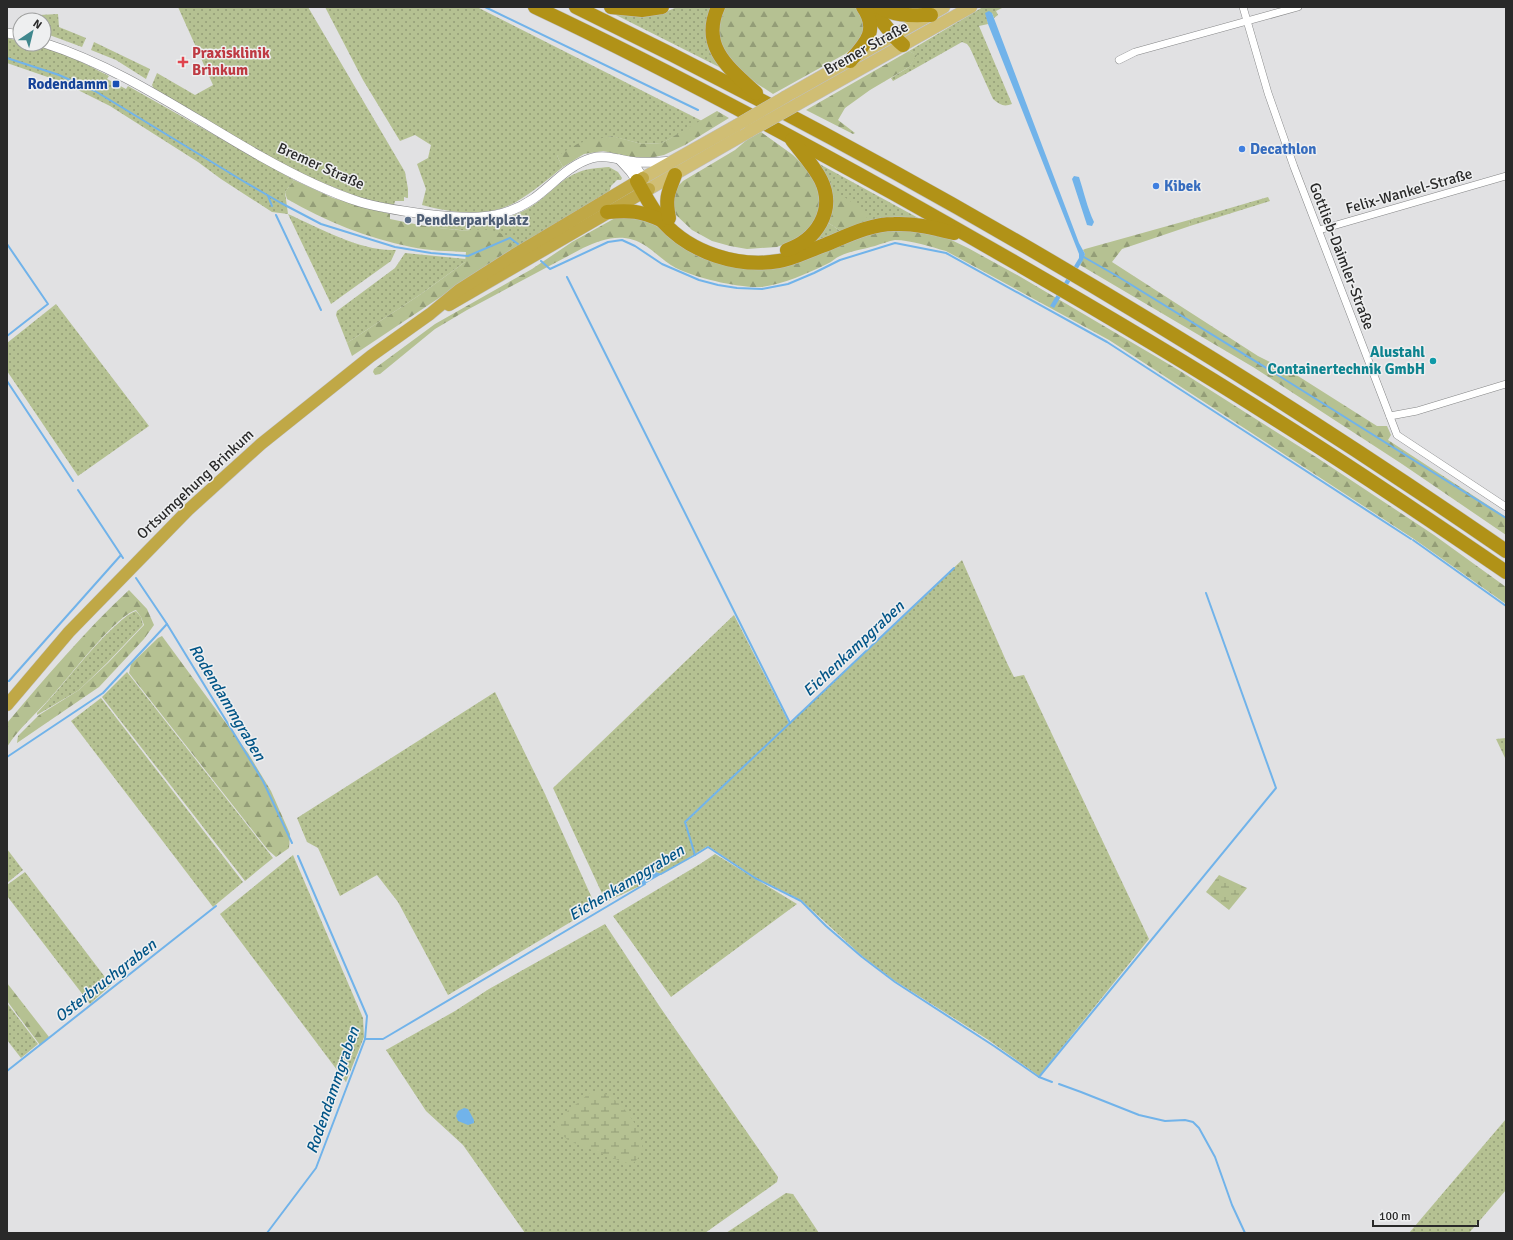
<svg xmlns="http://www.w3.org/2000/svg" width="1513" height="1240" font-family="Signika,sans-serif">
  <defs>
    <pattern id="grass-dots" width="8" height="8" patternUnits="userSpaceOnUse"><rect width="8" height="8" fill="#b5c192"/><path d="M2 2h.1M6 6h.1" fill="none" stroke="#939d77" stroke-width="1.8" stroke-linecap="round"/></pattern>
    <pattern id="forest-firs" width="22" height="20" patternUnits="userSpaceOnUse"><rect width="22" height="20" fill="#b5c192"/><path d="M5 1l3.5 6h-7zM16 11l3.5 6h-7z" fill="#939d77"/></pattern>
    <pattern id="wetland-marsh" width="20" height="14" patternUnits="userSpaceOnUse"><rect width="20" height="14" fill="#b5c192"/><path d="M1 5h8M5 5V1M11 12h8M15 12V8" fill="none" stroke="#939d77"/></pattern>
  </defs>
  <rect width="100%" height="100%" fill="#e1e1e3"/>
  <!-- grass -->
  <g fill="url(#grass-dots)">
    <polygon points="178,7 308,7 405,172 408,189 408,198 404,197 404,201 395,201 394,205 363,199 301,174 284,165 154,89 152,85 157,73 195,95 213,85"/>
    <path d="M325 7H477L702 121 662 143 642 144 611 136 557 156 563 167C548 179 533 192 516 202 488 218 452 213 422 205L426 189 417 164 428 158 431 145 415 135 400 141 363 80Z"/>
    <path d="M677 7H712C699 28 716 50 725 70L616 15 663 13Z"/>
    <path d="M983 7H1004L996 11 998 15 994 18 992 13H986L988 24 979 26 1012 104C1004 107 1000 105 993 99L970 48 967 44 962 42 893 81 891 78 909 67 916 55 909 51Z"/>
    <polygon points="58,14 59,27 86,38 82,47 44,33 44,20 20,20 20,16"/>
    <path d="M7 38 20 41V44C48 44 84 63 109 76L107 79 126 89 128 86 294 180 285 192 288 214C319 228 362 252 396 250L391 261 331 304 288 214 272 212 221 179 198 162 110 106 62 82 7 63Z"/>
    <polygon points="94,42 150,69 146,79 116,60 91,50"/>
    <polygon points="814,161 922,220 870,222 831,191"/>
    <path d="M609 167 618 172 622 178 621 180H617L611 186 609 193 508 252 487 230H460L426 227 428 219C465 223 499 227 532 206 548 196 560 179 579 172 588 168 599 168 609 167Z"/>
    <polygon points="1268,197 1270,201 1190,226 1189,220"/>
    <polygon points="827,222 842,232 806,248"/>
    <polygon points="405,253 466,259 465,262 421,294 347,343 336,315 337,311 395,268"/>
    <polygon points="56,304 149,426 78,476 7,371 7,343"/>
    <polygon points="962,560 1007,663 1014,677 1024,675 1149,939 1039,1076 987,1039 895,981 862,956 801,900 756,878 708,846 662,874 652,871 646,875 641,883 642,885 606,902 553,788 734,615 789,723 685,822 690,839 686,822"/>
    <path d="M136 611 141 617 143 625 107 663 79 690 37 715V713C64 685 86 653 114 627 121 621 127 614 136 611Z"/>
    <polygon points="127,672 273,858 245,881 102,697"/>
    <polygon points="495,692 545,794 596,907 448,995 398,902 377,875 340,896 318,848 307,842 297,818"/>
    <polygon points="101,698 243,882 213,907 71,721"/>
    <polygon points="1506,738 1506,760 1496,739"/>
    <polygon points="7,849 23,870 7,883"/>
    <polygon points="715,854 797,904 671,997 613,916 700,864"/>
    <polygon points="293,855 363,1018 364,1037 346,1082 220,914"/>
    <polygon points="25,872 111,985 90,1004 7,896 7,885"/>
    <polygon points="605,924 660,1007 778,1177 777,1182 705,1233 525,1233 463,1145 426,1111 386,1050 455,1011 489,989"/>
    <polygon points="7,1003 38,1044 21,1058 7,1040"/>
    <polygon points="1506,1119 1506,1190 1469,1233 1409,1233"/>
    <polygon points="786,1193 793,1194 819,1233 726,1233"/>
  </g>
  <!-- forest -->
  <g fill="url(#forest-firs)">
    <polygon points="725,7 856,7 866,26 862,40 845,54 773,94 736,70 723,52 717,25"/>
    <polygon points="909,51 917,55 909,67 870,90 845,108 838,120 855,133 853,134 806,110"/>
    <polygon points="717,111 729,118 685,145 664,155 650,158 632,157 603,151 584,154 563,167 557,156 579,143 612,136 642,144 662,143"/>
    <polygon points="761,132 793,155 810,172 821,193 819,216 802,237 777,247 747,249 730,246 712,241 692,230 676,215 672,205 676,188 683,181 735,150 748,139"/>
    <path d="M294 180 333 198 390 214V219C413 224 435 228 458 230 471 231 486 227 498 232 505 235 508 239 512 245L508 252 352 356 347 343 421 294 465 262 466 252C448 251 429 251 411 247 367 238 325 221 287 199L285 192Z"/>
    <path d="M831 191C848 197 860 207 870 222L842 232 827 222Z"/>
    <path d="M623 215 651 222 687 249 735 267 875 231 920 230 945 237 968 248 1019 276 1177 369 1316 457 1434 535 1506 587V604L1414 539 1109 340 946 251C931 247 911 240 895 240 889 241 881 244 875 246 864 249 850 251 840 256 835 258 832 262 827 264 808 273 782 285 761 287 738 288 696 278 676 268 665 262 656 253 646 246 625 232 604 238 583 248L467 310 435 329 380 374 375 375 373 372 374 369 435 324 532 269 572 242 617 217Z"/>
    <polygon points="1189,220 1190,226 1122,249 1112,262 1258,356 1298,376 1377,426 1387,426 1391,435 1388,440 1506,517 1506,535 1402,464 1253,367 1080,265 1085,254 1083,250 1085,249"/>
    <path d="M129 590 147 609 154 625 144 639 99 687 17 743 18 736 39 715 79 690 108 663 144 625 141 617 136 610C114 617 69 678 51 697 36 714 19 728 7 747V723C46 677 85 631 129 590Z"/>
    <polygon points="162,636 248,753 271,791 290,834 289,848 276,857 268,850 129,673 131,664 158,638"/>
    <polygon points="7,983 49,1037 40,1045 7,1001"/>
  </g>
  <!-- wetland -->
  <g fill="url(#wetland-marsh)">
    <polygon points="1219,875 1247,888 1229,910 1206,892"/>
    <path d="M591 1092C598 1091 605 1093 611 1097 624 1106 646 1133 642 1149 641 1156 637 1160 632 1164L623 1162 569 1141 559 1132 556 1123 564 1114Z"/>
  </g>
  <!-- water -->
  <g fill="#71b3ea">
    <polygon points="989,11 992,13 1079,243 1085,254 1083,260 1054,308 1050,306 1079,258 1079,254 988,24 985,13"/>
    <path d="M1074 176 1079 177C1084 192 1087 207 1094 222L1092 226 1087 225 1072 179Z"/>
    <path d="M652 871 662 874 643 885 641 883C644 877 647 874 652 871Z"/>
    <polygon points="464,1108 468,1109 474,1120 474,1123 468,1125 458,1121 456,1116 458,1111"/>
  </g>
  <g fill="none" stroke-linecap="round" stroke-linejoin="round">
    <!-- stream -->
    <g stroke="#71b3ea" stroke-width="2">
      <polyline points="485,7 698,110"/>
      <polyline points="7,58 59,75 95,91 243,181 281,203 321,224 395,247 431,253 468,256 510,238 518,244"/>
      <polyline points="268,196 272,206"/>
      <polyline points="276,215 321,310"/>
      <polyline points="7,244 48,304 7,336"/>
      <polyline points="1082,256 1117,276 1276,374 1506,518"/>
      <polyline points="541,261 550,269 608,242 622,240 635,246 662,264 699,280 718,285 737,288 762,289 788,284 814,273 840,260 895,243 946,253 1107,342 1411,539"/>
      <polyline points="567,277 790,723"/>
      <polyline points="7,381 73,481"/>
      <polyline points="78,490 123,558"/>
      <polyline points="1413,540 1506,606"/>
      <polyline points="136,578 167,624 263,781 292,843"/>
      <polyline points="7,681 9,681 121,555"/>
      <polyline points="7,757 103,693 167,624"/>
      <polyline points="695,855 708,847 755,878 801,901 826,926 862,957 895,982 994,1046 1039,1077 1052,1082"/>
      <polyline points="661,874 695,855 685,822 954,568"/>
      <polyline points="365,1039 383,1039 645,884"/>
      <polyline points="7,1071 216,906"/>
      <polyline points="1039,1077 1276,788 1206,593"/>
      <polyline points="1059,1084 1081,1092 1139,1115 1165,1121 1185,1120 1193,1122 1199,1128 1215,1157 1232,1205 1245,1233"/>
      <polyline points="267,1233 316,1168 365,1039 367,1016 298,856"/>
    </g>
    <!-- minor casing -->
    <g stroke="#858687" stroke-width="8">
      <g id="minor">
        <polyline points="1243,7 1268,93 1294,167 1397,435 1506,507"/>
        <polyline points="1119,60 1135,52 1298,7"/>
        <polyline points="1319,230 1506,176"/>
        <polyline points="1390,416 1417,411 1506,384"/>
      </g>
    </g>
    <!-- tertiary casing -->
    <g stroke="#858687" stroke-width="10">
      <g id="tertiary">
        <polyline points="7,33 20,35"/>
        <path d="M44 43C122 68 189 116 260 156 292 174 325 191 360 202 380 208 402 211 424 214 442 216 461 218 479 217 499 216 517 210 533 199 553 185 568 165 592 158 607 154 622 161 636 162 648 163 659 162 671 161"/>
        <polyline points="619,159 630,171 637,181"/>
        <polyline points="628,161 636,167 643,178"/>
      </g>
    </g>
    <!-- primary casing -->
    <g stroke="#bfbfbf" stroke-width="13">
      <g id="primary">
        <polyline points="785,97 944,7"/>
        <polyline points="798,104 971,7"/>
        <polyline points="643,178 737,125"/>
        <polyline points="649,189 750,131"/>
      </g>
    </g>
    <!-- trunk casing -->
    <g stroke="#bfbfbf" stroke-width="13">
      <g id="trunk">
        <polyline points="449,305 649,189"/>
        <polyline points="7,705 69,632 188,510 261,444 371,356 430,314 459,290 514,255 643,178"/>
      </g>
    </g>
    <!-- motorway casing -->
    <g stroke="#bfbfbf" stroke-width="15">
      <g id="motorway">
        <path d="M535 7C656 64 774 127 891 192 1021 265 1150 339 1275 419 1353 468 1430 520 1506 572"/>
        <path d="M576 7C899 164 1210 347 1506 551"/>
        <polyline points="611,7 642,10 662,7"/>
        <path d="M718 7C700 47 729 68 756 93"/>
        <path d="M869 7C882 18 889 34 903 45"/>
        <path d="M880 7C895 17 913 15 931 15"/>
        <path d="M850 61C866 43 879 30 863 7"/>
        <path d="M637 181C645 195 652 210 663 222 691 253 738 268 779 261 793 259 808 251 822 246 845 237 869 224 894 224 914 223 934 228 954 233"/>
        <path d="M607 212C631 210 640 211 661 220"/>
        <path d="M669 218C665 198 668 193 675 175"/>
        <path d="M787 250C816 240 836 211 821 180 814 166 802 153 792 140"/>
      </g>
    </g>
    <!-- minor -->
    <use href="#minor" stroke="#fff" stroke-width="7"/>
    <!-- tertiary -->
    <use href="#tertiary" stroke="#fff" stroke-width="9"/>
    <!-- primary -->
    <use href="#primary" stroke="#d0be74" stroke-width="12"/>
    <!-- trunk -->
    <use href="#trunk" stroke="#c0a846" stroke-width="12"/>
    <!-- motorway -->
    <use href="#motorway" stroke="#b19217" stroke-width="14"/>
    <!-- primary-bridge casing -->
    <g stroke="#bfbfbf" stroke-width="13" stroke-linecap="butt">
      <g id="primary-bridge">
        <polyline points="737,125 785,97"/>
        <polyline points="750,131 798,104"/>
      </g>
    </g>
    <!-- primary-bridge -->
    <use href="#primary-bridge" stroke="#d0be74" stroke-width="12"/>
  </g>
  <!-- markers -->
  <path fill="#e0444e" stroke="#eeeff0" stroke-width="1.5" d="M181 56h4v4h4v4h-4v4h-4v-4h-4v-4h4z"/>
  <rect fill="#1a4fb4" stroke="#eeeff0" stroke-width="1.5" x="112" y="80" width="8" height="8" rx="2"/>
  <g fill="#3f7fe0" stroke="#eeeff0" stroke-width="1.5">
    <circle cx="1242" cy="149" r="4"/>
    <circle cx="1156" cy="186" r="4"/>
  </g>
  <circle fill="#5c6f8a" stroke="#eeeff0" stroke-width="1.5" cx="408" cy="220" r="4"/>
  <circle fill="#0f9aa8" stroke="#eeeff0" stroke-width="1.5" cx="1433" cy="361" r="4"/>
  <g text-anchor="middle" stroke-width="3" stroke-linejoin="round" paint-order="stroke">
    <!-- street labels -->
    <g font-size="15" fill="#292929" stroke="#eeeff0">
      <text transform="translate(866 48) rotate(-29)" y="5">Bremer Straße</text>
      <text transform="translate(321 166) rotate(24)" y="5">Bremer Straße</text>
      <text transform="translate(1409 191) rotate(-16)" y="5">Felix-Wankel-Straße</text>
      <text transform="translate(1342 256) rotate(69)" y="5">Gottlieb-Daimler-Straße</text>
      <text transform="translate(195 484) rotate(-43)" y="5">Ortsumgehung Brinkum</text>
    </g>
    <!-- health labels -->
    <g font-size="15" font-weight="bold" fill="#be3a42" stroke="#eeeff0" text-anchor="start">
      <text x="192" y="58">Praxisklinik<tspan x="192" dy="17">Brinkum</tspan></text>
    </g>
    <!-- transit labels -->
    <g font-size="15" font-weight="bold" fill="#164399" stroke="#eeeff0" text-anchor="end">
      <text x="108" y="89">Rodendamm</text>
    </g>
    <!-- shop labels -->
    <g font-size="15" font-weight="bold" fill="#366cbe" stroke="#eeeff0" text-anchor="start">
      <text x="1250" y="154">Decathlon</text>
      <text x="1164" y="191">Kibek</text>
    </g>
    <!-- service labels -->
    <g font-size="15" font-weight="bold" fill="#4e5e75" stroke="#eeeff0" text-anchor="start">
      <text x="416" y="225">Pendlerparkplatz</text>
    </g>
    <!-- culture labels -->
    <g font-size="15" font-weight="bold" fill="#0d838f" stroke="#eeeff0" text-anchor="end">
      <text x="1425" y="357">Alustahl<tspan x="1425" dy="17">Containertechnik GmbH</tspan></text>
    </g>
    <!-- water labels -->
    <g font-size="16" font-style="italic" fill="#025587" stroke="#eeeff0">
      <text transform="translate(853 648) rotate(-43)" y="6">Eichenkampgraben</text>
      <text transform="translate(228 702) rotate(59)" y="6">Rodendammgraben</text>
      <text transform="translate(626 882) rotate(-31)" y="6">Eichenkampgraben</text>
      <text transform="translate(105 980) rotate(-38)" y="6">Osterbruchgraben</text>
      <text transform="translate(332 1090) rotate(-71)" y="6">Rodendammgraben</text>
    </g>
  </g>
  <!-- border -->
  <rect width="1513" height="1240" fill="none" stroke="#292929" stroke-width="16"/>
  <!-- north arrow -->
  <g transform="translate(32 32) rotate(35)"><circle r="19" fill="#eeeff0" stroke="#9fa0a0"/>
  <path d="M0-3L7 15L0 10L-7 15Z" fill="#3f878d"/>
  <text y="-6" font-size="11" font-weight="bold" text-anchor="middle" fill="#292929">N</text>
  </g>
  <!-- scale -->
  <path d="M1373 1220v6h105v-6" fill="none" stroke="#292929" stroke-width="2"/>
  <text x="1379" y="1220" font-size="12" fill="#292929" stroke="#eeeff0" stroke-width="3" paint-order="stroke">100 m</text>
</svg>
